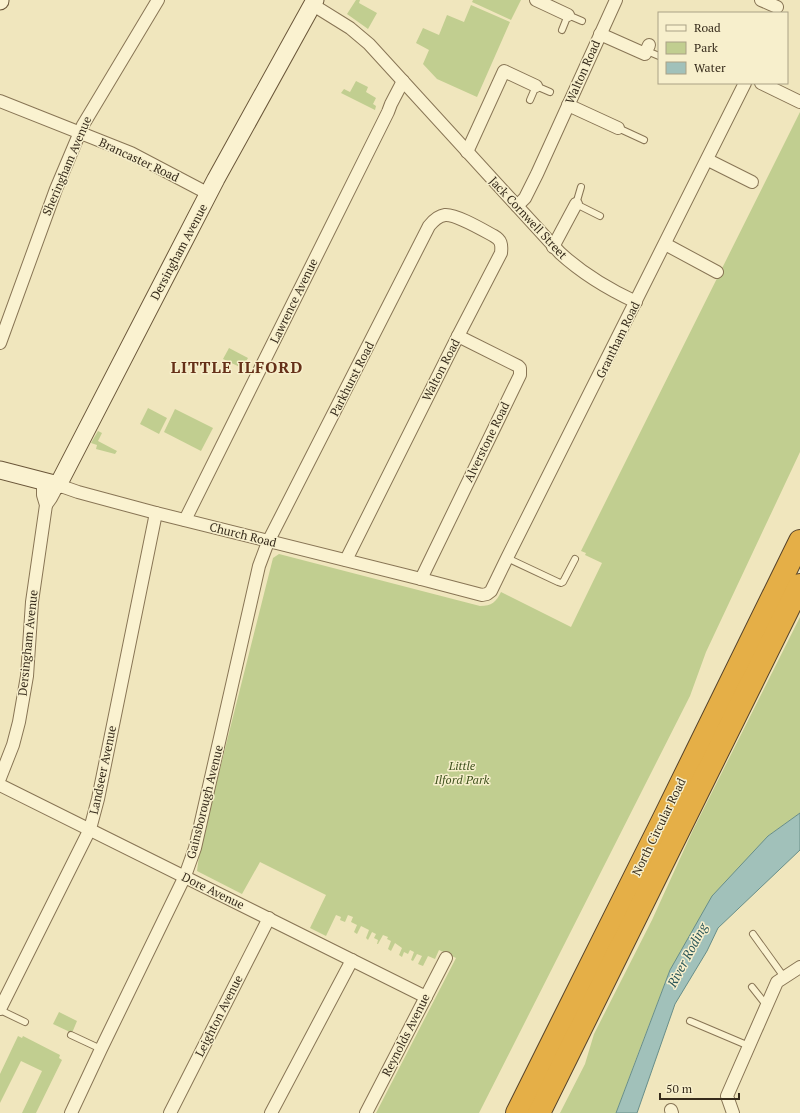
<svg xmlns="http://www.w3.org/2000/svg" width="800" height="1113" font-family="'PT Serif',serif">
  <rect width="100%" height="100%" fill="#f0e6bd"/>
  <!-- green -->
  <g fill="#c1ce90">
    <polygon points="356,0 360,0 359,3 377,13 368,29 347,14"/>
    <polygon points="473,0 521,0 511,20 472,2"/>
    <polygon points="471,5 510,22 477,97 437,79 423,64 429,50 416,43 423,28 439,35 447,15 464,22"/>
    <polygon points="356,81 368,87 366,92 376,98 373,104 376,106 375,110 341,93 344,89 350,92"/>
    <path d="M800 112V452L706 652 690 696 479 1113H376L456 958 439 950 435 959 428 956 423 966 418 964 422 956 417 954 413 961 411 960 414 952 410 950 408 954 404 952 402 957 399 955 402 948 395 943 391 951 388 949 391 941 387 939 388 937 383 935 378 944H377L378 940 374 938 376 934 372 932 368 940 366 938 369 930 361 926 357 934 354 932 357 925 351 922 353 917 348 915 345 922 340 920 341 917 336 915 326 936 310 928 326 895 260 862 242 894 197 871 200 848 273 558 279 554 480 606C492 606 496 602 501 592L571 627 602 563 585 555 586 553 581 551Z"/>
    <polygon points="229,348 248,358 242,368 223,359"/>
    <polygon points="148,408 167,418 159,434 140,424"/>
    <polygon points="175,409 213,428 201,451 164,432"/>
    <polygon points="98,431 102,433 98,441 117,451 115,454 96,449 97,445 91,443"/>
    <polygon points="800,617 800,813 768,836 670,970 636,1059 616,1113 560,1113 585,1064 594,1034 652,920 693,830"/>
    <polygon points="59,1012 77,1021 72,1033 53,1024"/>
    <polygon points="18,1036 22,1038 23,1036 60,1055 59,1058 62,1060 36,1113 22,1113 42,1071 21,1061 0,1103 0,1074"/>
  </g>
  <!-- water -->
  <polygon fill="#a1c1ba" stroke="#688e89" points="800,813 800,850 718,928 707,951 675,1004 637,1113 616,1113 670,970 712,896 768,836"/>
  <g fill="none" stroke-linecap="round" stroke-linejoin="round">
    <!-- lane casing -->
    <g stroke="#887555" stroke-width="8">
      <g id="lane">
        <polyline points="562,30 568,15 582,21"/>
        <polyline points="647,51 659,56"/>
        <polyline points="530,100 536,86 550,92"/>
        <polyline points="618,128 644,140"/>
        <polyline points="581,187 576,204 600,216"/>
        <polyline points="507,558 558,582 561,583 563,582 575,559"/>
        <polyline points="753,934 784,977"/>
        <polyline points="752,987 767,1006"/>
        <polyline points="0,1010 25,1022"/>
        <polyline points="690,1021 749,1046"/>
        <polyline points="71,1035 101,1049"/>
      </g>
    </g>
    <!-- street casing -->
    <g stroke="#887555" stroke-width="14">
      <g id="street">
        <polyline points="536,0 568,15"/>
        <polyline points="761,0 777,7"/>
        <path d="M313 5 350 28 369 44 560 253C583 274 608 289 636 302"/>
        <polyline points="600,34 645,54 649,45"/>
        <polyline points="761,83 800,102"/>
        <polyline points="0,101 131,153 209,194"/>
        <polyline points="568,105 618,128"/>
        <polyline points="467,152 504,71 536,86"/>
        <polyline points="708,160 752,182"/>
        <polyline points="517,206 525,198 537,174 616,0"/>
        <polyline points="665,244 717,272"/>
        <polyline points="553,247 576,204"/>
        <polyline points="0,343 56,189 83,125 158,0"/>
        <polyline points="46,505 51,498 58,485 78,492 156,513 421,579 482,595 487,594 491,591 507,558 745,83"/>
        <polyline points="185,520 388,112 391,104 403,81"/>
        <polyline points="421,579 520,375 520,368 518,366 458,336"/>
        <polyline points="0,778 13,745 19,722 27,676 32,602 46,505 43,495 43,481"/>
        <polyline points="0,785 426,997"/>
        <polyline points="0,1009 90,829 98,799 156,513"/>
        <polyline points="671,1110 672,1113"/>
        <path d="M71 1113 101 1049 185 876 195 848 259 566 268 542 429 226C433 221 438 216 445 215 456 214 483 230 494 236 501 240 502 244 501 253L458 336 346 560"/>
        <polyline points="170,1113 269,918"/>
        <polyline points="271,1113 352,960"/>
        <polyline points="366,1113 446,958"/>
        <polyline points="733,1113 727,1096 777,982 800,967"/>
      </g>
    </g>
    <!-- secondary casing -->
    <g stroke="#6a5639" stroke-width="19">
      <g id="secondary">
        <polyline points="0,1 0,0"/>
        <polyline points="0,470 58,485 216,179 315,0"/>
      </g>
    </g>
    <!-- highway casing -->
    <g stroke="#55422a" stroke-width="24">
      <g id="highway">
        <polyline points="517,1113 664,818 800,541"/>
        <polyline points="539,1113 800,585"/>
      </g>
    </g>
    <!-- lane -->
    <use href="#lane" stroke="#faf2d0" stroke-width="6"/>
    <!-- street -->
    <use href="#street" stroke="#faf2d0" stroke-width="12"/>
    <!-- secondary -->
    <use href="#secondary" stroke="#faf2d0" stroke-width="17"/>
    <!-- highway -->
    <use href="#highway" stroke="#e5af47" stroke-width="22"/>
  </g>
  <g text-anchor="middle" stroke-width="3" stroke-linejoin="round" paint-order="stroke">
    <!-- street labels -->
    <g font-size="12" fill="#362b1b" stroke="#f7efcc">
      <text transform="translate(583 72) rotate(-66)" y="4">Walton Road</text>
      <text transform="translate(139 160) rotate(25)" y="4">Brancaster Road</text>
      <text transform="translate(67 166) rotate(-67)" y="4">Sheringham Avenue</text>
      <text transform="translate(528 218) rotate(47)" y="4">Jack Cornwell Street</text>
      <text transform="translate(179 252) rotate(-62)" y="4">Dersingham Avenue</text>
      <text transform="translate(294 301) rotate(-64)" y="4">Lawrence Avenue</text>
      <text transform="translate(618 340) rotate(-64)" y="4">Grantham Road</text>
      <text transform="translate(441 370) rotate(-63)" y="4">Walton Road</text>
      <text transform="translate(352 379) rotate(-63)" y="4">Parkhurst Road</text>
      <text transform="translate(487 442) rotate(-64)" y="4">Alverstone Road</text>
      <text transform="translate(243 535) rotate(14)" y="4">Church Road</text>
      <text transform="translate(28 643) rotate(-84)" y="4">Dersingham Avenue</text>
      <text transform="translate(103 770) rotate(-78)" y="4">Landseer Avenue</text>
      <text transform="translate(205 802) rotate(-76)" y="4">Gainsborough Avenue</text>
      <text transform="translate(659 827) rotate(-64)" y="4">North Circular Road</text>
      <text transform="translate(213 891) rotate(26)" y="4">Dore Avenue</text>
      <text transform="translate(219 1016) rotate(-63)" y="4">Leighton Avenue</text>
      <text transform="translate(406 1035) rotate(-63)" y="4">Reynolds Avenue</text>
    </g>
    <!-- park labels -->
    <g font-size="12" font-style="italic" fill="#425420" stroke="#f7efcc">
      <text x="462" y="770">Little<tspan x="462" dy="14">Ilford Park</tspan></text>
    </g>
    <!-- water labels -->
    <g font-size="13" font-style="italic" fill="#295557" stroke="#f7efcc">
      <text transform="translate(687 955) rotate(-62)" y="5">River Roding</text>
    </g>
    <!-- district labels -->
    <g font-size="16" font-weight="bold" letter-spacing="1" fill="#653018" stroke="#f7efcc">
      <text x="237" y="373">LITTLE ILFORD</text>
    </g>
  </g>
  <!-- legend -->
  <rect x="658" y="12" width="130" height="72" fill="#f7efcc" stroke="#aaa185"/>
  <rect x="666" y="25" width="20" height="6" fill="#faf2d0" stroke="#aaa185"/>
  <text x="694" y="32" font-size="12" fill="#362b1b">Road</text>
  <rect x="666" y="42" width="20" height="12" fill="#c1ce90" stroke="#aaa185"/>
  <text x="694" y="52" font-size="12" fill="#362b1b">Park</text>
  <rect x="666" y="62" width="20" height="12" fill="#a1c1ba" stroke="#aaa185"/>
  <text x="694" y="72" font-size="12" fill="#362b1b">Water</text>
  <!-- scale -->
  <path d="M660 1093v6h79v-6" fill="none" stroke="#362b1b" stroke-width="2"/>
  <text x="666" y="1093" font-size="12" fill="#362b1b" stroke="#f7efcc" stroke-width="3" paint-order="stroke">50 m</text>
</svg>
